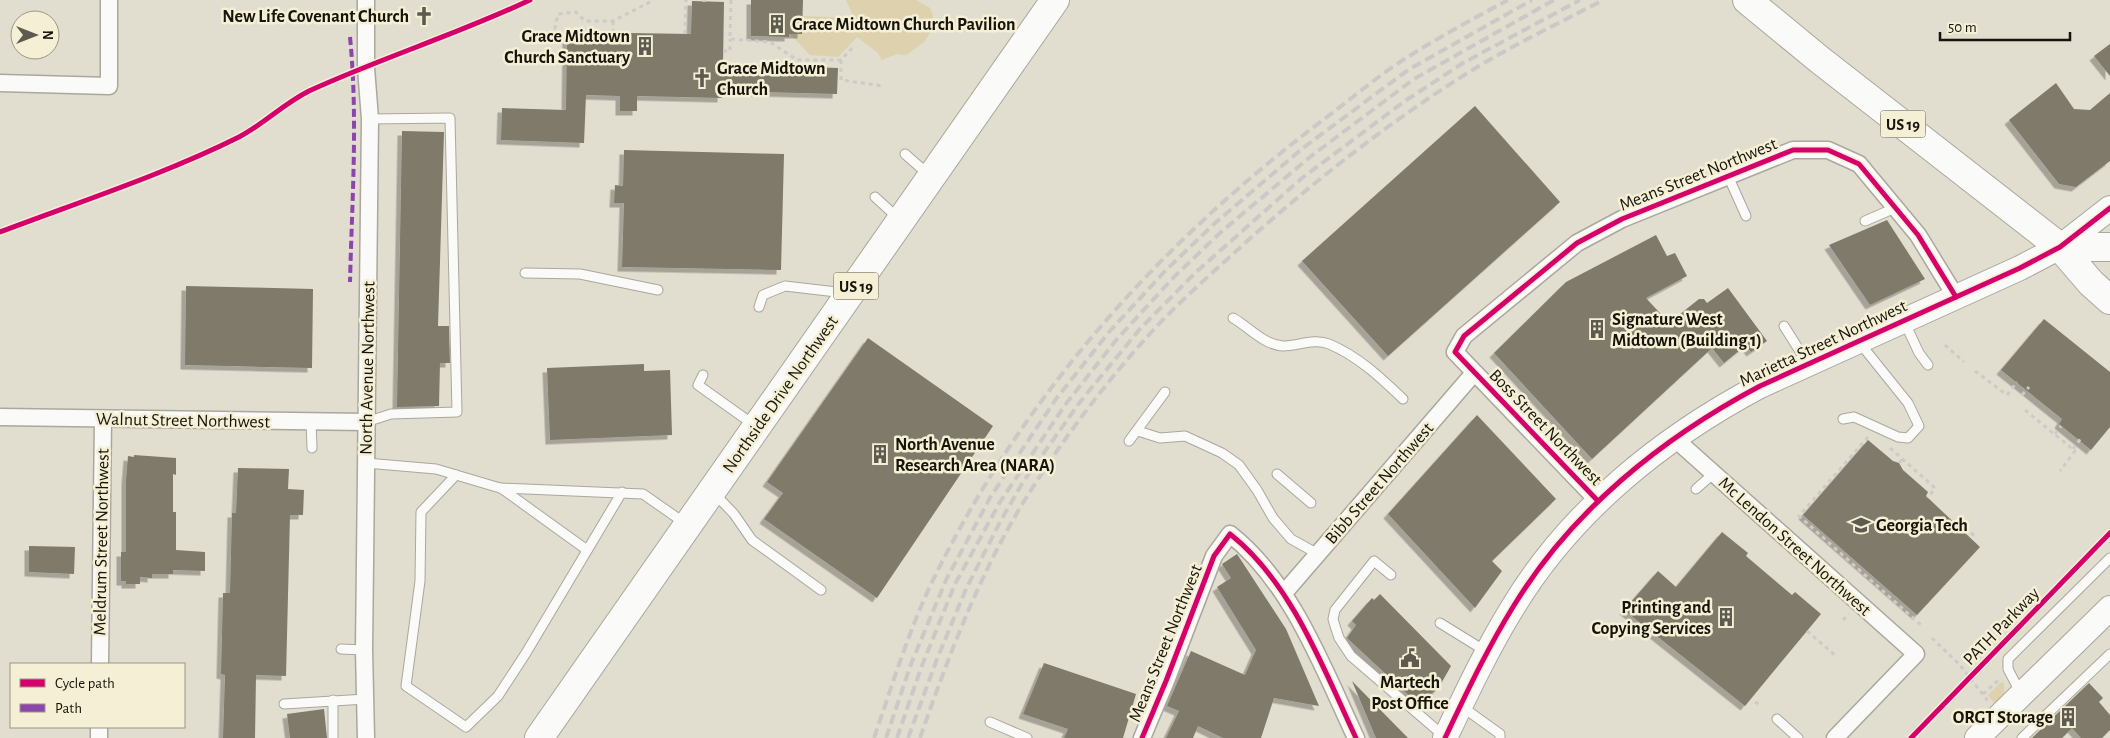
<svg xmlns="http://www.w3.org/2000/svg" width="2110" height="738" font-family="'Alegreya Sans',sans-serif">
  <defs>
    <filter id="shadow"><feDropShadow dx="-4.5" dy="4.5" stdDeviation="0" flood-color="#0004"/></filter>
  </defs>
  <rect width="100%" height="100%" fill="#e1ddcf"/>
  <!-- green -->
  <g fill="#ddd2ad">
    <polygon points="846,0 916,0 930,8 933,16 931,31 924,42 906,55 897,54 882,60 877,52 857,37 838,57 810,55 790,34 802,34 803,16 854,18"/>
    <polygon points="2004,682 2004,693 1998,704 1993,702 1988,695 2000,683"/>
  </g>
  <!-- building -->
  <g fill="#7f7a69" filter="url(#shadow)">
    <polygon points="751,0 803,0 802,34 789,34 789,37 751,36"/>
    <polygon points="692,1 724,2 723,64 838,68 837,94 722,91 722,98 637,96 637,111 620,111 620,96 586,95 584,143 501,140 502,108 566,110 567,32 691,34"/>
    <polygon points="2110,44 2110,76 2094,56"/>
    <polygon points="2056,83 2074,109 2090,110 2110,93 2110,161 2076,187 2059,184 2009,120"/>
    <polygon points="1475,106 1560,202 1388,356 1302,261"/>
    <polygon points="402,131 444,132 438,326 449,326 450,363 440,363 439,406 397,407"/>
    <polygon points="624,150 784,154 781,270 622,267 624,203 614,203 615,185 623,186"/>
    <polygon points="1887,220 1925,279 1870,305 1829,245"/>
    <polygon points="1656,235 1667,256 1675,253 1687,276 1646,298 1669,323 1699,299 1704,299 1707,303 1728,288 1767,341 1751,352 1746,345 1724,363 1712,348 1592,459 1494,353 1566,282"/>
    <polygon points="186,286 313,289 312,368 185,365"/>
    <polygon points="2044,319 2110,372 2110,427 2091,450 2059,424 2062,419 2001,370"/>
    <polygon points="868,338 993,426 877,598 764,519 783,493 767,482"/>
    <polygon points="644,364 644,371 670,370 672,435 550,440 547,368"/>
    <polygon points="1477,415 1556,499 1492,561 1502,571 1475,608 1388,514"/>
    <polygon points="1868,440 1893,461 1899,463 1903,470 1928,492 1926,496 1980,547 1917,615 1803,515"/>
    <polygon points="134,455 176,458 176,475 173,474 173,512 176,512 176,550 205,552 205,571 173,570 173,574 152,574 152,578 140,577 140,584 126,584 126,581 121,581 121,552 126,552 126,480 128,456 134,457"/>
    <polygon points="238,468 289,469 288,489 304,490 303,515 290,515 286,676 256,675 255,738 223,738 225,675 221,674 223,593 230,593 232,513 236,513"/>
    <polygon points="1722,532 1748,553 1746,556 1792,595 1795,592 1821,614 1745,706 1624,610 1658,571 1676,587"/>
    <polygon points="29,546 75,547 74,574 29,572"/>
    <polygon points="1237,554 1286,629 1319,706 1274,698 1261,738 1223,738 1198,726 1193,738 1166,738 1179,711 1167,706 1191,651 1245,675 1256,650 1217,587 1231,578 1222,564"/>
    <polygon points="1380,594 1451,666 1438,689 1417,703 1347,638 1356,625 1352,621 1372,598 1374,600"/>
    <polygon points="1044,663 1136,694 1123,738 1064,738 1068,729 1023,714"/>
    <polygon points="1352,681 1408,738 1376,738"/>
    <polygon points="2089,683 2103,698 2099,702 2110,715 2110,730 2102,738 2081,738 2072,728 2062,738 2032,738"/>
    <polygon points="324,709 327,738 290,738 287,714"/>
  </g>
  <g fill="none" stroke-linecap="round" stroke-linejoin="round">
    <!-- lane casing -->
    <g stroke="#aba79c" stroke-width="11">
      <g id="lane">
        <polyline points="905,154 929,175"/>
        <polyline points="1728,176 1746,216"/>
        <polyline points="875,197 899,219"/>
        <polyline points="1865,221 1895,208"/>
        <polyline points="525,273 580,274 658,290"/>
        <polyline points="759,307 763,295 785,286 845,293"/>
        <path d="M1233 318C1249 327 1264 345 1283 346 1298 346 1314 338 1329 344 1358 356 1381 378 1403 399"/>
        <polyline points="1904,321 1919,353 1928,365"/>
        <polyline points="1784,326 1808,364"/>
        <polyline points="703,375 698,385 754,425"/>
        <polyline points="1843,419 1854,417 1898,437 1908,438 1919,426 1908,403 1859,342"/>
        <polyline points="311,421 312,448"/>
        <polyline points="366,422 391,414 457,412 450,118 370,119"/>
        <polyline points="1138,431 1160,438 1185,436 1222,453 1239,465 1257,490 1273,518 1291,539 1318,554"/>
        <polyline points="1129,441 1165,392"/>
        <polyline points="366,463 436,469 500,488 643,494 686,524"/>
        <polyline points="1277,474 1311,503"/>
        <polyline points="456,475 421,512 420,581 406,686 466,727 498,696 526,653 622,492"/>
        <polyline points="501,488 587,550"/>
        <polyline points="1696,489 1713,474"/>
        <polyline points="714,493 734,514 752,540 821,590"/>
        <polyline points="1391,575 1374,561 1335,610 1333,619 1335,626 1339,638 1351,656 1445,737"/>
        <polyline points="1440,623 1487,652"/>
        <polyline points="341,649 364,650"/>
        <polyline points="2020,692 2008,669 2008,659 2110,558"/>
        <polyline points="284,704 366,699"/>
        <polyline points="1461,706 1500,734 1500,738"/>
        <polyline points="1777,719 1798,738"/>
        <polyline points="990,722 1027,738"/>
        <polyline points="333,738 333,700"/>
        <polyline points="2022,738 2110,654"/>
      </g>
    </g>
    <!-- street casing -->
    <g stroke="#aba79c" stroke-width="19">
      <g id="street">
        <polyline points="0,83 109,86 109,0"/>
        <polyline points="0,417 366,422"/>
        <polyline points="1674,438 1916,654 1835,738"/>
        <polyline points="1598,501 1455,352 1464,336 1577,243 1622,219 1793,150 1828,150 1859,164 1918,235 1956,297"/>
        <polyline points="1284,593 1474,373"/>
        <polyline points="100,664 103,419"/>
        <polyline points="99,738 99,727"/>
        <polyline points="366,738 364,650 370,119 366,68 366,0"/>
        <path d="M1142 738 1166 681 1214 556 1230 534C1292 583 1323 668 1356 738"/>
      </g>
    </g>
    <!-- secondary casing -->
    <g stroke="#aba79c" stroke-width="26">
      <g id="secondary">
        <path d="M1445 738C1466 694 1487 649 1513 607 1571 511 1662 438 1760 386L2020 268 2060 247 2110 208"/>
        <polyline points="1977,738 2110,608"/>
      </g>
    </g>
    <!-- highway casing -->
    <g stroke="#aba79c" stroke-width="30">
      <g id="highway">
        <polyline points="1747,0 1820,60 2060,247 2091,283 2110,300"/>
        <polyline points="2060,247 2110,247"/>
        <polyline points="539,738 1055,0"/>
      </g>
    </g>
    <!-- path -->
    <g stroke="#cdcbc7" stroke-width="3" stroke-dasharray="4 4" stroke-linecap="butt">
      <polyline points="731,0 730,39 770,42 797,60 841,60 853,47"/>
      <polyline points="704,2 704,0"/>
      <polyline points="613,21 613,32"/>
      <polyline points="685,34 686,0"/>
      <polyline points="553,37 558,14 576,12 585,21 613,21 654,0"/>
      <polyline points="723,51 730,51 730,39"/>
      <polyline points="841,60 841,80 883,86"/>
      <polyline points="1945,345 1964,362"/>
      <polyline points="1975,371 2007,395 2017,382"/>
      <polyline points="2022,395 2029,387"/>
      <polyline points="2025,410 2075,451 2060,471"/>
      <polyline points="2055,434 2061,426"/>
      <polyline points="1868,437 1799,516 1921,625"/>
      <polyline points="1890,448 1935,488 1928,498"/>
      <polyline points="2073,449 2081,438"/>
      <polyline points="1899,463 1903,459"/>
      <polyline points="1971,533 1976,537"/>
      <polyline points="1843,620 1849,614"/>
      <polyline points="1807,631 1837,657"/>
      <polyline points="1932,638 1959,664 1988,701"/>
      <polyline points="1983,694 2001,678"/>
      <polyline points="1755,702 1760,705"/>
    </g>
    <!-- lane -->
    <use href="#lane" stroke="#fafaf8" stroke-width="9"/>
    <!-- street -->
    <use href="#street" stroke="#fafaf8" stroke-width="16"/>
    <!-- secondary -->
    <use href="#secondary" stroke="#fafaf8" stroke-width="24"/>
    <!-- highway -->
    <use href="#highway" stroke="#fafaf8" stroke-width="28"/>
    <!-- rail -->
    <g stroke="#cac9c6" stroke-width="4" stroke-dasharray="10 5" stroke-linecap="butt">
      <path d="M874 738C893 683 910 626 936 574 1027 390 1164 239 1327 117 1352 98 1377 77 1403 60 1437 38 1473 19 1508 0"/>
      <polyline points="886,738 911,664 946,580 991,496 1056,399 1109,332 1166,270 1214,224 1303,148 1408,70 1532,0"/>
      <polyline points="897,738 921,668 955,584 1000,502 1065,405 1117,339 1174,277 1221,232 1310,157 1414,79 1554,0"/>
      <polyline points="908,738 937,659 966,589 1000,522 1023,482 1080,402 1139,330 1195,273 1302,178 1405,101 1463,63 1580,0"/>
      <path d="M920 738C950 652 983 564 1033 487 1066 435 1105 384 1146 338 1179 301 1218 268 1255 234 1321 176 1391 121 1466 74 1510 46 1558 24 1603 0"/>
    </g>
    <!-- quiet -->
    <path stroke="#8e44ad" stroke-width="4" stroke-dasharray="8 4" stroke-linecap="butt" d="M350 37C358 118 352 200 350 282"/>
    <!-- cycleway casing -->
    <g stroke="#f5efd5" stroke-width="8">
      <g id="cycleway">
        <path d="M0 232C79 202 165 174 239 137 264 124 283 104 309 91 381 58 458 34 530 0"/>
        <polyline points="1598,501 1455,352 1464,336 1577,243 1622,219 1793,150 1828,150 1859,164 1918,235 1956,297"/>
        <path d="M1142 738 1166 681 1214 556 1230 534C1292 583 1323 668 1356 738"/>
        <path d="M1445 738C1466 694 1487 649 1513 607 1571 511 1662 438 1760 386L2020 268 2060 247 2110 208"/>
        <polyline points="1911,738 2110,533"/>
      </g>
    </g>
    <!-- cycleway -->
    <use href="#cycleway" stroke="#d6006c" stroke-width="5"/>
  </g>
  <!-- icons -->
  <defs>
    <g id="church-bare" transform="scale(1.5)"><path d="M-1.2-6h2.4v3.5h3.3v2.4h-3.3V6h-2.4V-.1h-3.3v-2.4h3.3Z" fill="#5d5a50" stroke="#f5efd5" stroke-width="2.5" paint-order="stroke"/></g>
    <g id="building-bare" transform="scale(1.5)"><path d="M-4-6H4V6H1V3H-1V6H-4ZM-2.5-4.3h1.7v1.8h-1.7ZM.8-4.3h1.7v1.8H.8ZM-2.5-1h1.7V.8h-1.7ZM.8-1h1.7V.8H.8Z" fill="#5d5a50" stroke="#f5efd5" stroke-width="2.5" paint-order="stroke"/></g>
    <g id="university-bare" transform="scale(1.5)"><path d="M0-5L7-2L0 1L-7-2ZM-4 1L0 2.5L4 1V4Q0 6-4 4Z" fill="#5d5a50" stroke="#f5efd5" stroke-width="2.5" paint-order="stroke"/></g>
    <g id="civic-bare" transform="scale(1.5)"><path d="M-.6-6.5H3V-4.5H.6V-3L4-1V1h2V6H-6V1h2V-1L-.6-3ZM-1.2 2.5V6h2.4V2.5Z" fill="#5d5a50" stroke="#f5efd5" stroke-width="2.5" paint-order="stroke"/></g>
  </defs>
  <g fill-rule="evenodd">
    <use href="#church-bare" x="424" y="16"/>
    <use href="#building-bare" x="777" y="24"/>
    <use href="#building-bare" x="645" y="46"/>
    <use href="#church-bare" x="702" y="78"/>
    <use href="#building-bare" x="1597" y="329"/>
    <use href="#building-bare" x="880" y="454"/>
    <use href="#university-bare" x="1861" y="525"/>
    <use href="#building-bare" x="1726" y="617"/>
    <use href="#civic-bare" x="1410" y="658"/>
    <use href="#building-bare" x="2068" y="717"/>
  </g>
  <g text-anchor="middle" stroke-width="5" stroke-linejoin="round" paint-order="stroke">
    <!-- shield labels -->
    <g fill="#f5efd5" stroke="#595648" stroke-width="1">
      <rect x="1880.5" y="110.5" width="45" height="27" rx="4"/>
      <rect x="833.5" y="272.5" width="45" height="27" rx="4"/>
    </g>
    <g font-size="16" font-weight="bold" fill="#16140b">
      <text x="1903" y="130">US 19</text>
      <text x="856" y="292">US 19</text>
    </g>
    <!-- poi labels -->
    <g font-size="18" font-weight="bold" fill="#16140b" stroke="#f5efd5" text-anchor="start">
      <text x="409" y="22" text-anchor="end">New Life Covenant Church</text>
      <text x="792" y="30">Grace Midtown Church Pavilion</text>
      <text x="630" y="42" text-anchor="end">Grace Midtown<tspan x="630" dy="21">Church Sanctuary</tspan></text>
      <text x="717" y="74">Grace Midtown<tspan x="717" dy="21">Church</tspan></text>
      <text x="1612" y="325">Signature West<tspan x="1612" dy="21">Midtown (Building 1)</tspan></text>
      <text x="895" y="450">North Avenue<tspan x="895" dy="21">Research Area (NARA)</tspan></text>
      <text x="1876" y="531">Georgia Tech</text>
      <text x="1711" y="613" text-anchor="end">Printing and<tspan x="1711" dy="21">Copying Services</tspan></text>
      <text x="1410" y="688" text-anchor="middle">Martech<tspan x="1410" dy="21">Post Office</tspan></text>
      <text x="2053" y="723" text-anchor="end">ORGT Storage</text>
    </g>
    <!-- street labels -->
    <g font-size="18" fill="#16140b" stroke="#f5efd5">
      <text transform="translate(1698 174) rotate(-22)" y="6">Means Street Northwest</text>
      <text transform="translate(1823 343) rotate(-25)" y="6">Marietta Street Northwest</text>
      <text transform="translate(367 368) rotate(-89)" y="6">North Avenue Northwest</text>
      <text transform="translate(780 394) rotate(-55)" y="6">Northside Drive Northwest</text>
      <text transform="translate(183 420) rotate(1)" y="6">Walnut Street Northwest</text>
      <text transform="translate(1546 427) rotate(46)" y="6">Boss Street Northwest</text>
      <text transform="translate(1379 483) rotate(-49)" y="6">Bibb Street Northwest</text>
      <text transform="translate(101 542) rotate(-89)" y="6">Meldrum Street Northwest</text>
      <text transform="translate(1795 546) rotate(42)" y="6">Mc Lendon Street Northwest</text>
      <text transform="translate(2001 626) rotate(-46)" y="6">PATH Parkway</text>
      <text transform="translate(1165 643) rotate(-68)" y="6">Means Street Northwest</text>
    </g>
  </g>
  <!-- legend -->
  <rect x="10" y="663" width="175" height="65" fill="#f5efd5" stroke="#9c9784"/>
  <rect x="20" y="679" width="25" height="8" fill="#d6006c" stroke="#9c9784"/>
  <text x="55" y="688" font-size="15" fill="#16140b">Cycle path</text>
  <rect x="20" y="704" width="25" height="8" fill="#8e44ad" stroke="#9c9784"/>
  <text x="55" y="713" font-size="15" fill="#16140b">Path</text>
  <!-- north arrow -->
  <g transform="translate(35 35) rotate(90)"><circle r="24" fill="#f5efd5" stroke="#9c9784"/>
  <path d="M0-4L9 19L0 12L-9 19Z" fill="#5d5a50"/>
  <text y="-8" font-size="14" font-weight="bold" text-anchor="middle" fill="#16140b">N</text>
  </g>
  <!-- scale -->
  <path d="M1940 32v8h130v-8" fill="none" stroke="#16140b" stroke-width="2.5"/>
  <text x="1948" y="32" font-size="15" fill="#16140b" stroke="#f5efd5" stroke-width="4" paint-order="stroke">50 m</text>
</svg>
